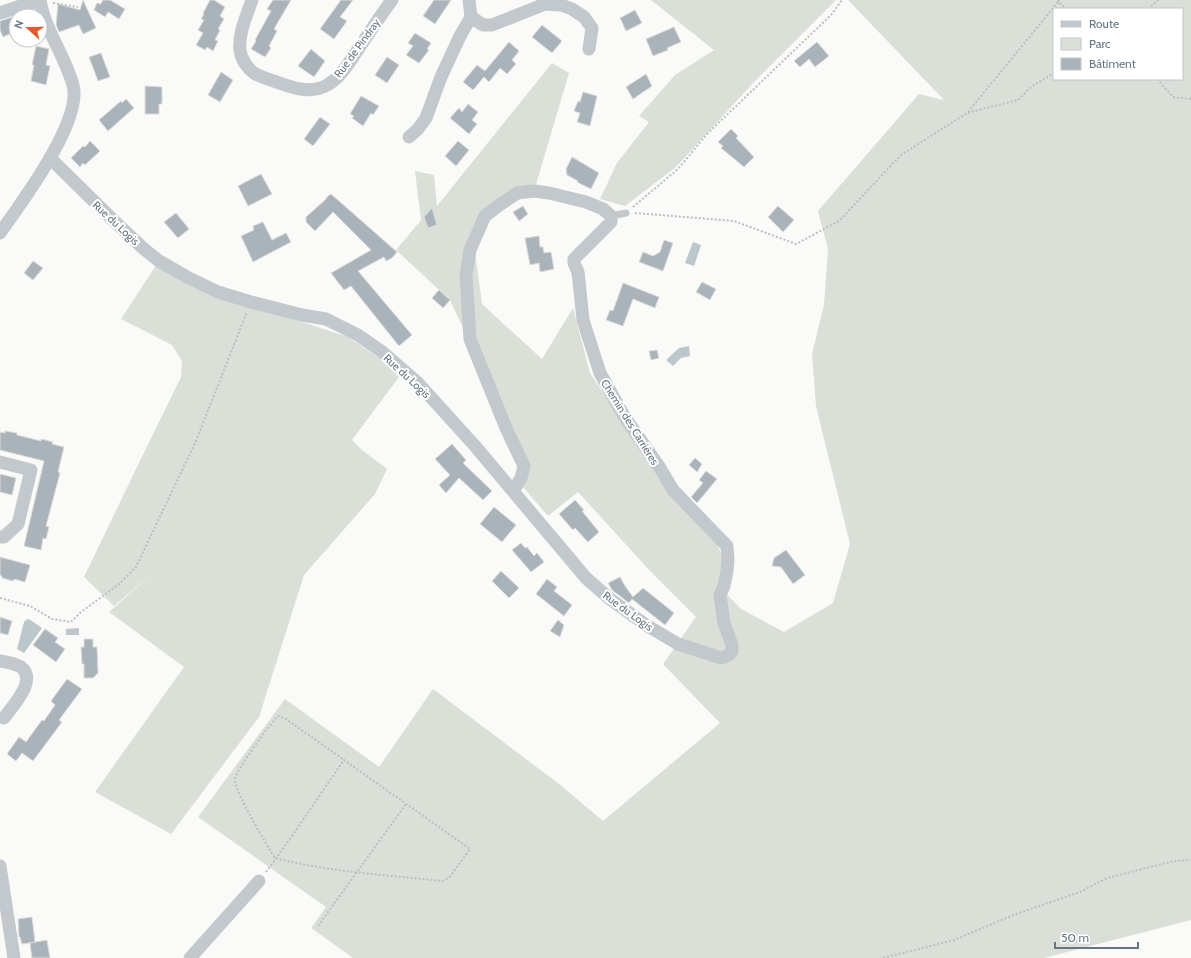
<svg xmlns="http://www.w3.org/2000/svg" width="1191" height="958" font-family="Cabin,sans-serif">
  <rect width="100%" height="100%" fill="#fafaf8"/>
  <!-- green -->
  <g fill="#dadfd7" fill-rule="evenodd">
    <polygon points="651,0 836,0 755,81 676,167 625,206 600,199 617,163 649,122 639,116 675,75 714,50"/>
    <path d="M848 0H1191V920L1044 958H353L311 928 326 907 198 817 285 699 379 767 433 689 559 784 603 821 720 723 663 664 696 617 651 572 578 492 548 516 523 487 528 466 450 300 396 250 421 220 415 171 434 175 437 206 552 63 569 73 534 191 489 218 475 252 482 304 542 359 573 308 590 373 671 494 717 542 723 561 719 586 741 609 784 632 833 603 850 544 816 406 812 354 824 305 828 249 818 211 919 94 944 100ZM1054 9H1182V79H1054Z"/>
    <polygon points="157,264 269,311 348,337 378,357 399,377 352,440 362,450 387,469 375,494 304,575 259,717 171,834 95,792 184,667 109,612 152,574 114,606 84,577 136,469 181,377 182,361 172,345 121,319"/>
  </g>
  <!-- water -->
  <g fill="#bbc7cb">
    <polygon points="693,242 701,245 694,266 685,263"/>
    <polygon points="689,346 690,356 681,358 673,366 666,360 679,348"/>
    <polygon points="29,619 42,628 24,653 17,649 24,622 26,620"/>
    <polygon points="79,628 79,635 66,635 66,629"/>
  </g>
  <!-- building -->
  <g fill="#aab3b9" stroke="#dcdcda">
    <polygon points="83,0 96,28 83,34 79,25 59,32 56,25 58,4 80,10"/>
    <polygon points="103,0 110,0 125,9 119,19 108,12 105,17 94,10 97,3 101,4"/>
    <polygon points="210,0 214,0 225,7 220,16 224,19 218,29 220,30 215,40 218,41 213,51 207,47 205,50 196,45 203,33 198,30 204,20 201,19 204,14 203,13"/>
    <polygon points="273,0 291,0 274,29 277,31 269,46 271,48 265,57 251,49 256,41 255,40 271,11 267,9"/>
    <polygon points="341,0 353,0 340,17 347,21 334,39 320,29"/>
    <polygon points="434,0 451,0 435,24 423,16"/>
    <polygon points="635,10 642,23 626,31 620,18"/>
    <polygon points="31,11 34,11 36,16 16,16 16,31 3,37 0,30 0,21"/>
    <polygon points="542,25 562,41 552,53 532,37"/>
    <polygon points="674,27 681,42 667,48 668,50 653,56 646,39"/>
    <polygon points="415,33 431,43 427,49 429,50 419,63 406,55 413,46 408,43"/>
    <polygon points="509,42 519,51 512,60 516,64 507,74 500,68 489,82 484,77 473,90 463,82 477,65 485,71"/>
    <polygon points="817,42 829,56 815,67 809,59 800,67 794,61"/>
    <polygon points="36,46 49,49 46,65 50,66 46,85 31,81 34,65 32,65"/>
    <polygon points="311,49 325,61 314,77 298,66"/>
    <polygon points="101,53 110,77 98,81 89,57"/>
    <polygon points="387,57 399,65 387,83 375,75"/>
    <polygon points="221,72 233,80 220,102 208,95"/>
    <polygon points="646,74 652,86 633,99 626,87"/>
    <polygon points="145,86 162,87 162,104 159,104 159,114 145,114"/>
    <polygon points="583,92 597,96 590,126 577,122 580,113 574,111 578,101 580,102"/>
    <polygon points="361,96 379,106 373,115 371,113 363,126 352,118 354,116 350,114"/>
    <polygon points="126,99 134,108 108,131 99,120 121,101 122,103"/>
    <polygon points="468,104 478,112 472,120 477,124 469,134 450,118 459,108 462,112"/>
    <polygon points="320,117 330,124 313,146 304,139"/>
    <polygon points="731,129 738,136 736,138 754,157 744,167 721,148 723,146 718,142"/>
    <polygon points="90,141 100,151 85,165 83,163 80,167 71,158 83,146 85,147"/>
    <polygon points="458,141 469,150 456,166 445,156"/>
    <polygon points="572,157 599,173 591,189 577,182 578,181 567,175 566,169"/>
    <polygon points="261,174 272,194 248,206 238,186"/>
    <polygon points="331,194 397,252 392,258 386,261 384,257 358,271 412,335 399,346 351,286 344,290 331,273 371,250 333,212 315,231 306,222 306,217 325,200 328,196"/>
    <polygon points="523,206 528,214 519,221 513,212"/>
    <polygon points="778,206 794,220 783,232 768,217"/>
    <polygon points="432,208 437,225 428,228 424,217"/>
    <polygon points="176,213 189,229 178,238 164,222"/>
    <polygon points="263,222 272,240 286,233 291,242 253,262 241,236 254,230 253,226"/>
    <polygon points="539,236 540,247 543,247 544,253 551,252 554,269 540,272 539,263 530,265 525,238"/>
    <polygon points="664,240 673,243 663,271 639,262 643,252 653,256 660,252"/>
    <polygon points="33,261 43,268 33,280 24,273"/>
    <polygon points="702,282 716,289 710,300 696,292"/>
    <polygon points="623,283 659,297 655,308 633,299 623,326 606,320 610,310 613,311"/>
    <polygon points="439,290 450,300 443,308 432,298"/>
    <polygon points="657,350 659,358 651,360 649,351"/>
    <polygon points="5,431 17,433 17,435 41,441 41,439 53,442 52,444 64,447 58,472 60,473 46,526 49,527 46,539 43,538 41,550 24,546 44,461 0,450 0,432 5,433"/>
    <polygon points="452,444 466,460 463,463 492,491 483,500 459,478 446,493 439,485 450,475 435,459"/>
    <polygon points="695,458 702,464 697,472 689,465"/>
    <polygon points="706,471 717,479 697,503 691,497 703,483 699,480"/>
    <polygon points="0,474 16,478 12,495 0,492"/>
    <polygon points="575,500 584,510 582,511 599,532 588,542 575,528 573,530 559,514"/>
    <polygon points="494,507 516,525 502,542 480,524"/>
    <polygon points="521,543 525,548 527,547 534,556 537,553 544,562 531,572 512,550"/>
    <polygon points="786,550 805,575 793,584 781,567 772,566 774,558"/>
    <polygon points="0,557 30,565 25,582 14,579 13,581 2,578 2,576 0,575"/>
    <polygon points="501,571 519,588 509,598 492,581"/>
    <polygon points="620,577 625,586 633,597 643,588 674,613 665,625 632,599 629,603 612,590 608,583"/>
    <polygon points="547,579 557,587 554,591 572,605 564,616 536,594"/>
    <polygon points="0,617 12,621 8,635 0,633"/>
    <polygon points="558,620 564,625 560,637 550,631"/>
    <polygon points="45,629 58,638 55,642 65,649 56,662 33,645"/>
    <polygon points="84,639 93,639 93,647 97,647 98,673 93,678 84,678 84,664 82,664 81,647 84,647"/>
    <polygon points="67,679 82,689 59,720 62,722 33,761 22,753 16,761 7,754 19,737 26,742 42,720 44,721 55,705 51,701"/>
    <polygon points="32,917 35,942 22,944 20,937 19,937 18,919"/>
    <polygon points="47,940 50,958 32,958 30,943"/>
  </g>
  <g fill="none" stroke-linecap="round" stroke-linejoin="round">
    <!-- path -->
    <g stroke="#bbbfc2" stroke-width="2" stroke-dasharray="2 2" stroke-linecap="butt">
      <polyline points="1059,0 1058,2 1067,9"/>
      <polyline points="53,3 78,7"/>
      <polyline points="1148,9 1158,0"/>
      <polyline points="1157,79 1173,97 1191,99"/>
      <polyline points="968,112 1058,2"/>
      <polyline points="633,207 678,169 707,134 831,15 842,0"/>
      <polyline points="635,213 734,221 796,244 839,221 901,155 967,113 1018,100 1031,87 1054,73"/>
      <polyline points="0,598 30,606 52,619 71,622 81,612 118,585 136,567 196,441 247,312"/>
      <path d="M266 872C293 836 318 797 344 760L470 849 449 878 442 881C387 875 329 872 275 858 267 845 235 793 235 779 236 770 270 724 278 716L286 719 344 760"/>
      <polyline points="318,926 406,804"/>
      <polyline points="883,958 954,940 1016,914 1080,892 1107,878 1174,861 1191,860"/>
    </g>
    <!-- service -->
    <polyline stroke="#c3c8cc" stroke-width="7" points="611,216 626,213"/>
    <!-- minor -->
    <g stroke="#c3c8cc" stroke-width="13">
      <path d="M252 0C247 15 238 34 240 50 241 59 247 68 254 73 260 77 268 79 274 81 291 87 310 95 327 85 342 77 351 59 361 45 371 30 381 15 392 0"/>
      <polyline points="0,13 29,3 40,2"/>
      <polyline points="471,17 483,25 492,25 545,4 561,5 572,9 584,17 592,28 589,49"/>
      <polyline points="409,137 418,129 426,118 441,77 460,36 471,17 469,0"/>
      <polyline points="50,158 112,219 144,249 159,261 187,277 218,292 251,302 302,315 326,319 358,335 381,351 418,383 475,446 586,578 610,599 646,625 678,644 721,658 729,655 732,651 732,645 724,623 720,595 724,586 727,571 728,560 727,546 673,490 660,468 624,416 600,373 583,320 578,272 574,263 574,259 611,222 611,216 603,209 586,202 549,193 534,191 517,193 498,206 485,216 470,250 466,275 470,339 506,428 524,466 521,478 513,491"/>
      <path d="M0 233C21 203 83 121 73 85 65 56 45 30 40 0"/>
      <polyline points="0,462 31,470 18,524 4,537 0,537"/>
      <path d="M0 661C6 662 16 664 21 667 38 681 12 706 4 718"/>
      <polyline points="0,866 14,958"/>
      <polyline points="190,958 259,881"/>
    </g>
  </g>
  <g text-anchor="middle" stroke-width="4" stroke-linejoin="round" paint-order="stroke">
    <!-- street labels -->
    <g font-size="11" fill="#657683" stroke="#fff">
      <text transform="translate(357 48) rotate(-54)" y="4">Rue de Pindray</text>
      <text transform="translate(116 223) rotate(43)" y="4">Rue du Logis</text>
      <text transform="translate(407 376) rotate(43)" y="4">Rue du Logis</text>
      <text transform="translate(630 422) rotate(58)" y="4">Chemin des Carrières</text>
      <text transform="translate(628 611) rotate(36)" y="4">Rue du Logis</text>
    </g>
  </g>
  <!-- legend -->
  <rect x="1053" y="8" width="130" height="72" fill="#ffffff" stroke="#c1c8cd"/>
  <rect x="1061" y="21" width="20" height="6" fill="#c3c8cc" stroke="#c1c8cd"/>
  <text x="1089" y="28" font-size="12" fill="#657683">Route</text>
  <rect x="1061" y="38" width="20" height="12" fill="#dadfd7" stroke="#c1c8cd"/>
  <text x="1089" y="48" font-size="12" fill="#657683">Parc</text>
  <rect x="1061" y="58" width="20" height="12" fill="#aab3b9" stroke="#c1c8cd"/>
  <text x="1089" y="68" font-size="12" fill="#657683">Bâtiment</text>
  <!-- north arrow -->
  <g transform="translate(28 28) rotate(291)"><circle r="19" fill="#ffffff" stroke="#c1c8cd"/>
  <path d="M0-3L7 15L0 10L-7 15Z" fill="#e4572e"/>
  <text y="-6" font-size="11" font-weight="bold" text-anchor="middle" fill="#657683">N</text>
  </g>
  <!-- scale -->
  <path d="M1055 942v6h83v-6" fill="none" stroke="#657683" stroke-width="2"/>
  <text x="1061" y="942" font-size="12" fill="#657683" stroke="#ffffff" stroke-width="3" paint-order="stroke">50 m</text>
</svg>
